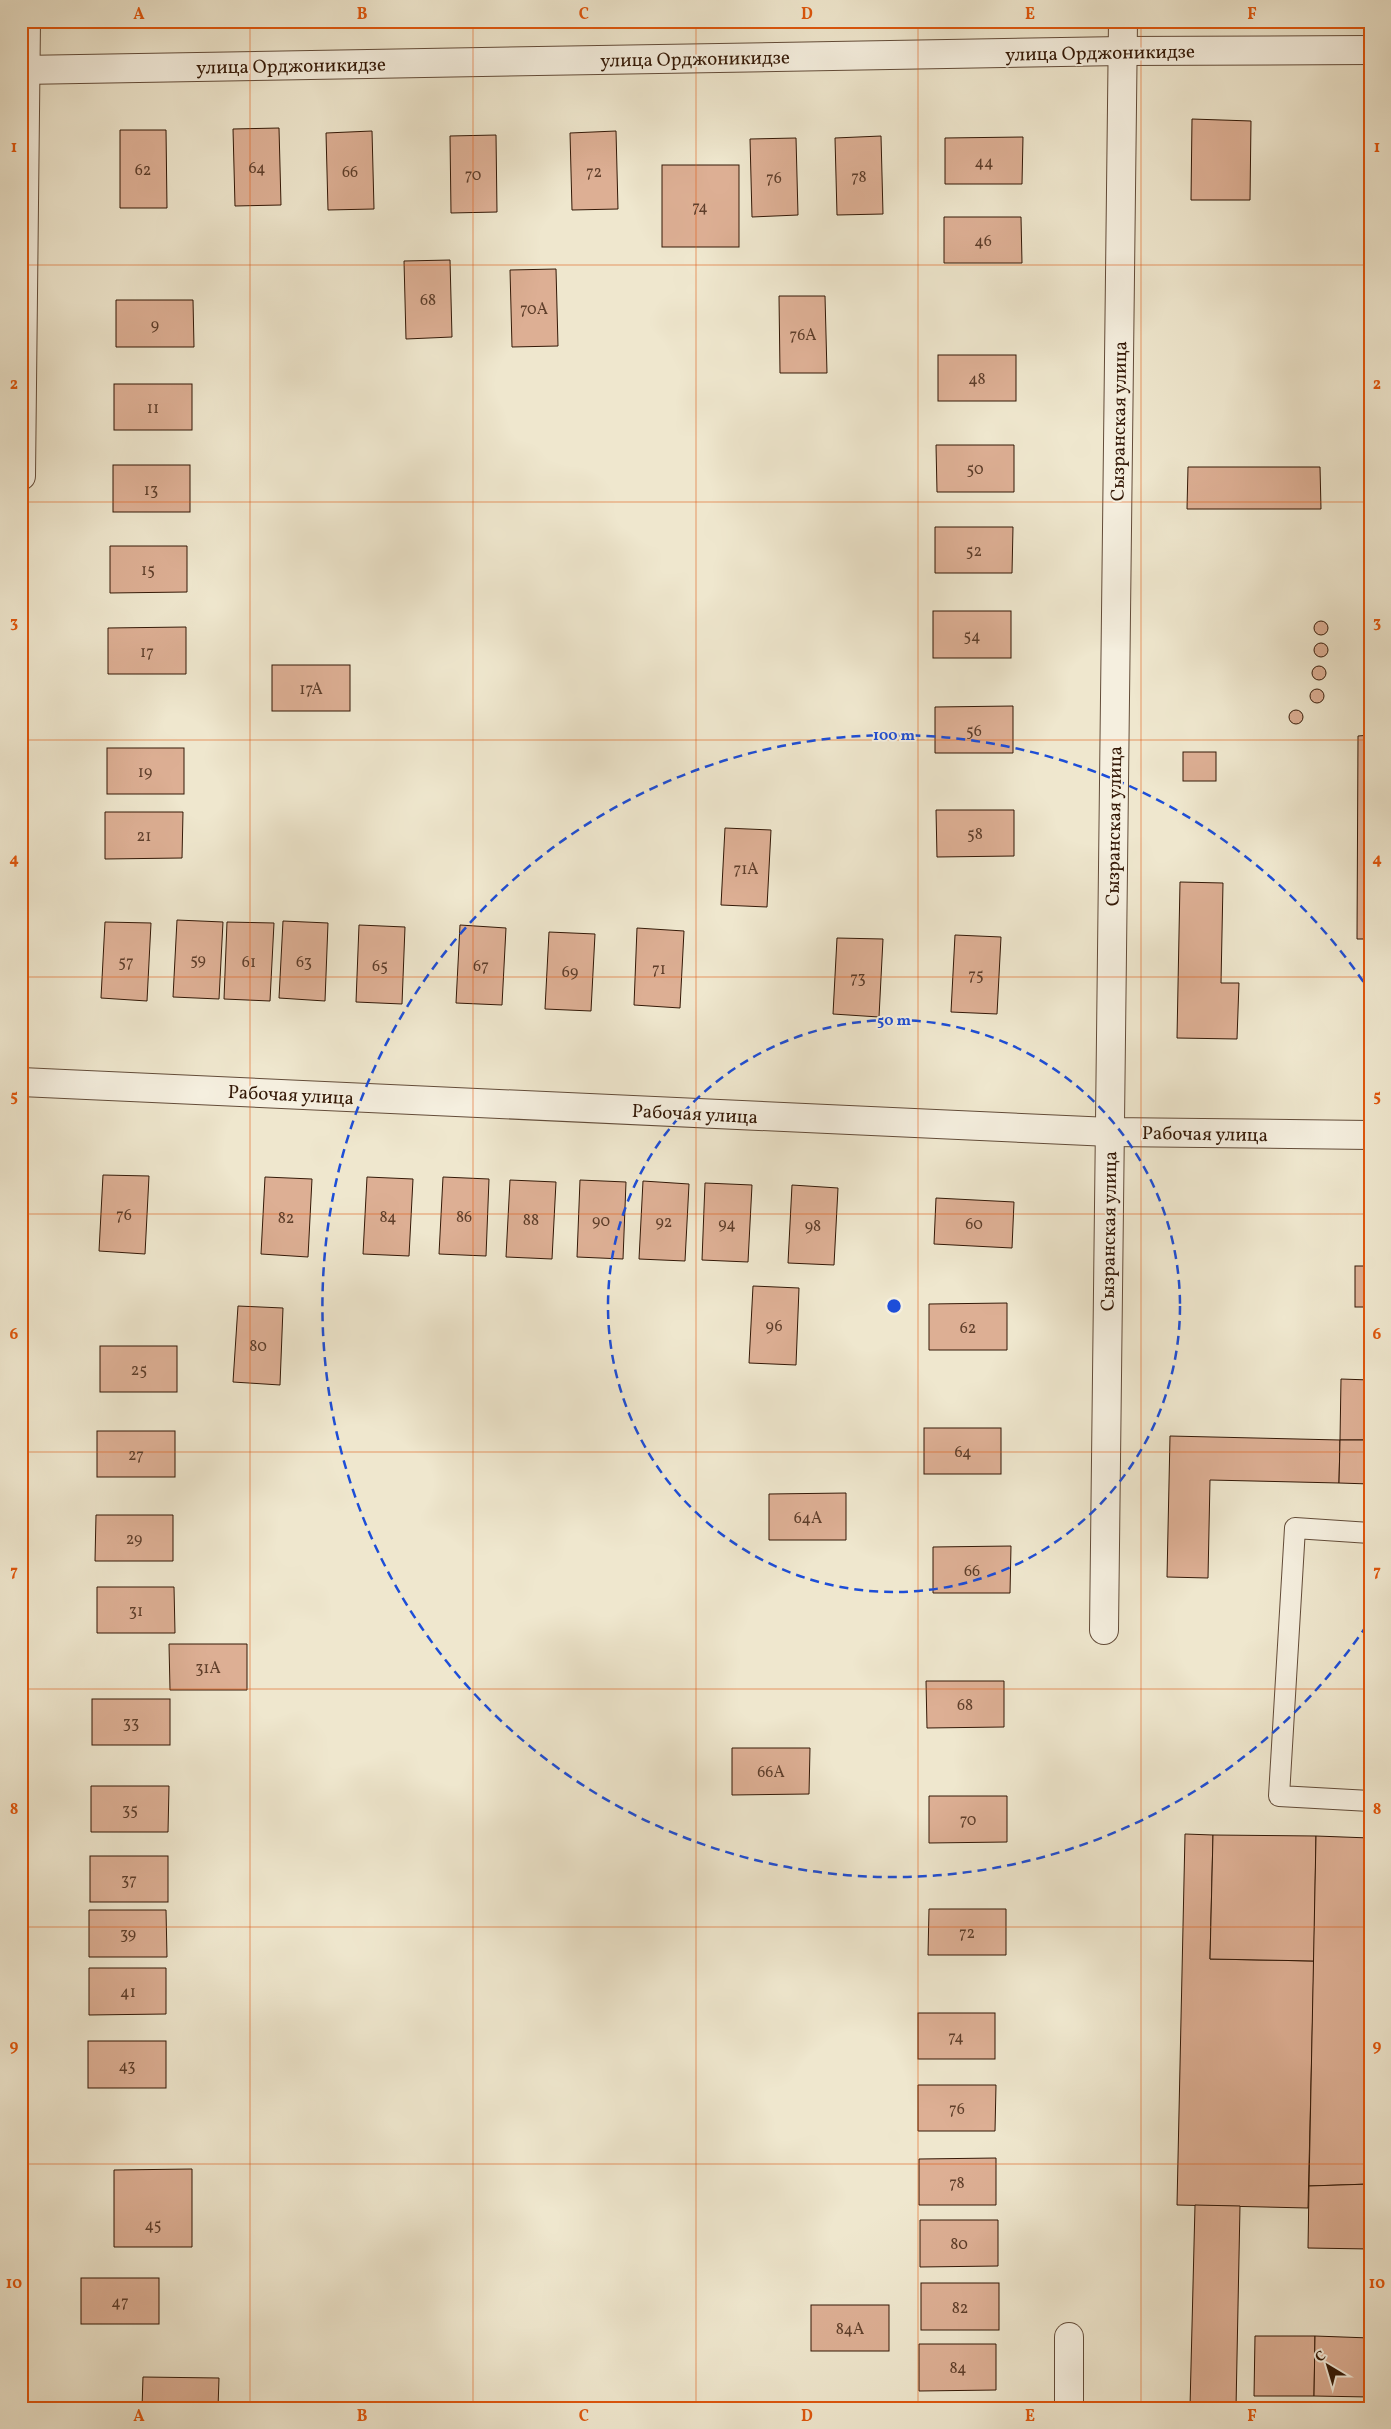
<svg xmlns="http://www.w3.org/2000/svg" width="1391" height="2429" font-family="Vollkorn,serif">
  <rect width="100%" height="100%" fill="#efe7ce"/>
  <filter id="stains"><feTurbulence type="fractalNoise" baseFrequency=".004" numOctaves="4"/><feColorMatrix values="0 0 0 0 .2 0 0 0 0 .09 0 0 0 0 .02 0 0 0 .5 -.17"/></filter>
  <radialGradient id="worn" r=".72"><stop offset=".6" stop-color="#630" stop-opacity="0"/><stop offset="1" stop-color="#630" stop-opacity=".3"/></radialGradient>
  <!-- building -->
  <g fill="#ddaf94" stroke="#341907">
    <polygon points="1192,119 1251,121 1250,200 1191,200"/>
    <polygon points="279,128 281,205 235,206 233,129"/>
    <polygon points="120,130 166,130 167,208 120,208"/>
    <polygon points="372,131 374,209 328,210 326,133"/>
    <polygon points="616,131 618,209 572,210 570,133"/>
    <polygon points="496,135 497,212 451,213 450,136"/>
    <polygon points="881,136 883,214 837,215 835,138"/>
    <polygon points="1023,137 1022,184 945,184 945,138"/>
    <polygon points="796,138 798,215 752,217 750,139"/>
    <rect x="662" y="165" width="77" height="82"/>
    <polygon points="944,217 1021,217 1022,263 944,263"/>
    <polygon points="450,260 452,337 406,339 404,261"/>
    <polygon points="556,269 558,346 512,347 510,270"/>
    <polygon points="779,296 825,296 827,373 780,373"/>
    <polygon points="116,300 193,300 194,347 116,347"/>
    <rect x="938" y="355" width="78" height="46"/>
    <rect x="114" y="384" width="78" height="46"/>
    <polygon points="936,445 1014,445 1014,492 937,492"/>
    <rect x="113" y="465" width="77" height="47"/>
    <polygon points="1188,467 1320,467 1321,509 1187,509"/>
    <polygon points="935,527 1013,527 1012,573 935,573"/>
    <polygon points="110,546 187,546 187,592 110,593"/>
    <rect x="933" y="611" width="78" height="47"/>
    <circle cx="1321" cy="628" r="7"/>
    <polygon points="186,627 186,674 108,674 108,628"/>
    <circle cx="1321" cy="650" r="7"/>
    <rect x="272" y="665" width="78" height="46"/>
    <circle cx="1319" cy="673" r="7"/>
    <circle cx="1317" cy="696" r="7"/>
    <polygon points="1013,706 1013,753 935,753 935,707"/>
    <circle cx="1296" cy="717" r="7"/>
    <polygon points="1370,735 1370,939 1357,939 1358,736"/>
    <rect x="107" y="748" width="77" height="46"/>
    <rect x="1183" y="752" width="33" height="29"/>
    <polygon points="936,810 1014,810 1014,856 937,857"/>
    <polygon points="105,812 183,812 182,858 105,859"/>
    <polygon points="725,828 771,830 767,907 721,905"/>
    <polygon points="1180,882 1223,883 1221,983 1239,983 1237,1039 1177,1038"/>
    <polygon points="177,920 223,922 219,999 173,997"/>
    <polygon points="283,921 328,923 325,1001 279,998"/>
    <polygon points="105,922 151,923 147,1001 101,998"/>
    <polygon points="227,922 274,923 270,1001 224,999"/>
    <polygon points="359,925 405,927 402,1004 356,1002"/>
    <polygon points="460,925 506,928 502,1005 456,1003"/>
    <polygon points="637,928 684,931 680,1008 634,1005"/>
    <polygon points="549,932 595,934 591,1011 545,1009"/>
    <polygon points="955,935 1001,937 997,1014 951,1012"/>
    <polygon points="837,938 883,939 879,1017 833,1014"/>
    <polygon points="103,1175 149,1176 145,1254 99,1251"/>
    <polygon points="265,1177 312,1179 308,1257 261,1254"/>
    <polygon points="367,1177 413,1179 409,1256 363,1254"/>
    <polygon points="443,1177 489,1179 486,1256 439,1254"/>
    <polygon points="510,1180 556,1182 552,1259 506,1257"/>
    <polygon points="580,1180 626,1182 623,1259 577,1257"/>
    <polygon points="643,1181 689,1184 685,1261 639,1259"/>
    <polygon points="705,1183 752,1185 748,1262 702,1260"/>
    <polygon points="792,1185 838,1188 834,1265 788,1263"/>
    <polygon points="936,1198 1014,1202 1012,1248 934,1244"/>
    <rect x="1355" y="1266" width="15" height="41"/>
    <polygon points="753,1286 799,1288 796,1365 749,1363"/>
    <polygon points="1007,1303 1007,1350 929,1350 929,1304"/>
    <polygon points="238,1306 283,1308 280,1385 233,1382"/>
    <rect x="100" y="1346" width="77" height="46"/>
    <polygon points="1341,1379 1370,1380 1370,1440 1340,1440"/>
    <rect x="924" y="1428" width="77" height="46"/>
    <rect x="97" y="1431" width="78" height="46"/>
    <polygon points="1170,1436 1340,1440 1339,1483 1210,1480 1208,1578 1167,1577"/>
    <polygon points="1340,1440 1370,1440 1370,1484 1339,1483"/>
    <polygon points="846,1493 846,1540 769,1540 769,1494"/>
    <polygon points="96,1515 173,1515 173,1561 95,1561"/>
    <polygon points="1011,1546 1010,1593 933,1593 933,1547"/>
    <polygon points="97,1587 174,1587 175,1633 97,1633"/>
    <polygon points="169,1644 247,1644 247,1690 170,1690"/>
    <polygon points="926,1681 1004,1681 1004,1727 927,1728"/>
    <rect x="92" y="1699" width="78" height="46"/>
    <polygon points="732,1748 810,1748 809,1794 732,1795"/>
    <polygon points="91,1786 169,1786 168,1832 91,1832"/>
    <polygon points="929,1796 1007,1796 1007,1842 929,1843"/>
    <polygon points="1185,1834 1213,1835 1210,1959 1314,1961 1308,2208 1177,2205"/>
    <polygon points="1213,1835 1316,1836 1314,1961 1210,1959"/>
    <polygon points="1316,1836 1370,1838 1370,2184 1309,2186"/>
    <rect x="90" y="1856" width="78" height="46"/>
    <polygon points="929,1909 1006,1909 1006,1955 928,1955"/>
    <polygon points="89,1910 166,1910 167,1957 89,1957"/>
    <polygon points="89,1968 166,1968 166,2014 89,2015"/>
    <rect x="918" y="2013" width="77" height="46"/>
    <rect x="88" y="2041" width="78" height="47"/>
    <polygon points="918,2085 996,2085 995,2131 918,2131"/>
    <polygon points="996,2158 996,2205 919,2205 919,2159"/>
    <polygon points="192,2169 192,2247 114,2247 114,2170"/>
    <polygon points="1370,2184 1370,2249 1308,2248 1309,2186"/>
    <polygon points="1195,2205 1240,2206 1236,2408 1190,2407"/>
    <polygon points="920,2220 998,2220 998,2266 920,2267"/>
    <rect x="81" y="2278" width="78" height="46"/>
    <rect x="921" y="2283" width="78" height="47"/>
    <rect x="811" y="2305" width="78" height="46"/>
    <polygon points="1255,2336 1315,2336 1314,2396 1254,2396"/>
    <polygon points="1315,2336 1370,2338 1370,2397 1314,2396"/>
    <polygon points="919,2344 996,2344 996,2390 919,2391"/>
    <polygon points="143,2377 219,2378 218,2408 142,2408"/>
  </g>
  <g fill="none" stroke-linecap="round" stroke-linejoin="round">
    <!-- service casing -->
    <g stroke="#634c39" stroke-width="22">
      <polyline id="service" points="1370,1533 1295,1528 1279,1796 1370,1801"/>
    </g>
    <!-- minor casing -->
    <g stroke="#634c39" stroke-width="30">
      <g id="minor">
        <polyline points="21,70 1122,51 1370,50"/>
        <polyline points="21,476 26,21"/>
        <polyline points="21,1082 1110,1132 1370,1135"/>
        <polyline points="1104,1630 1123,21"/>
        <polyline points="1069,2337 1069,2408"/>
      </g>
    </g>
    <!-- service -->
    <use href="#service" stroke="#f5efdf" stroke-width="20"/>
    <!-- minor -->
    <use href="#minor" stroke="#f5efdf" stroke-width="28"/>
  </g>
  <!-- grid -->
  <path fill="none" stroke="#df560c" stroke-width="1" stroke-opacity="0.55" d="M250 21V2408M473 21V2408M696 21V2408M918 21V2408M1141 21V2408M21 265H1370M21 502H1370M21 740H1370M21 977H1370M21 1214H1370M21 1452H1370M21 1689H1370M21 1927H1370M21 2164H1370"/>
  <!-- distance rings -->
  <g fill="none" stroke="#1d4ed8" stroke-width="2.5" stroke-dasharray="9 6">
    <circle cx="894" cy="1306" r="286"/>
    <path d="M1367 1625A571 571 0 1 1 1367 987"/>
  </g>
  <g text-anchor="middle" stroke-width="4" stroke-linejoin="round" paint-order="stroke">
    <!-- number labels -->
    <g font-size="16" fill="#5e3e2a">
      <text x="984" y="167">44</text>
      <text x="257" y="173">64</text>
      <text x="143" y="175">62</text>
      <text x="350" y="177">66</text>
      <text x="594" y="177">72</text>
      <text x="473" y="180">70</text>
      <text x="859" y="182">78</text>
      <text x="774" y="183">76</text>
      <text x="700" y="212">74</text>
      <text x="983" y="246">46</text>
      <text x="428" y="305">68</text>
      <text x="534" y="314">70А</text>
      <text x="155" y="330">9</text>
      <text x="803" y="340">76А</text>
      <text x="977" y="384">48</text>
      <text x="153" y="413">11</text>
      <text x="975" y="474">50</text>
      <text x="151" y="495">13</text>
      <text x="974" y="556">52</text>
      <text x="148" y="575">15</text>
      <text x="972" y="641">54</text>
      <text x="147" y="657">17</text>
      <text x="311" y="694">17А</text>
      <text x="974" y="736">56</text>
      <text x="145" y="777">19</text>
      <text x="975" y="839">58</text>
      <text x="144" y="841">21</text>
      <text x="746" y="874">71А</text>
      <text x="198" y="965">59</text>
      <text x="126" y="967">57</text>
      <text x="249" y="967">61</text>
      <text x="304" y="967">63</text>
      <text x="380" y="971">65</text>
      <text x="481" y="971">67</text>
      <text x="659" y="974">71</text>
      <text x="570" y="977">69</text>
      <text x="976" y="980">75</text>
      <text x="858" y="983">73</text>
      <text x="124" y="1220">76</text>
      <text x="388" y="1222">84</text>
      <text x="464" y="1222">86</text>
      <text x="286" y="1223">82</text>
      <text x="531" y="1225">88</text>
      <text x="601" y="1226">90</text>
      <text x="664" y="1227">92</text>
      <text x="727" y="1229">94</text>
      <text x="974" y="1229">60</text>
      <text x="813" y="1231">98</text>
      <text x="774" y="1331">96</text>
      <text x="968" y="1333">62</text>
      <text x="258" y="1351">80</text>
      <text x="139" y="1375">25</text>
      <text x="963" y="1457">64</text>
      <text x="136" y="1460">27</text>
      <text x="808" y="1523">64А</text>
      <text x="134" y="1544">29</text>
      <text x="972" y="1576">66</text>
      <text x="136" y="1616">31</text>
      <text x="208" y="1673">31А</text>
      <text x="965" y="1710">68</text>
      <text x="131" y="1728">33</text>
      <text x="771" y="1777">66А</text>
      <text x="130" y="1815">35</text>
      <text x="968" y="1825">70</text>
      <text x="129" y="1885">37</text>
      <text x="967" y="1938">72</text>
      <text x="128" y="1939">39</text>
      <text x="128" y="1997">41</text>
      <text x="956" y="2042">74</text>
      <text x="127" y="2071">43</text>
      <text x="957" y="2114">76</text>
      <text x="957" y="2188">78</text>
      <text x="153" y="2230">45</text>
      <text x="959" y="2249">80</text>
      <text x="120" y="2307">47</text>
      <text x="960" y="2313">82</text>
      <text x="850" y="2334">84А</text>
      <text x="958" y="2373">84</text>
    </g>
    <!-- street labels -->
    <g font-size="19" fill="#341907" stroke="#f5efdf">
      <text transform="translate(1100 52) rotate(-1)" y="7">улица Орджоникидзе</text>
      <text transform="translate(695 58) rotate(-1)" y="7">улица Орджоникидзе</text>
      <text transform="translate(291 65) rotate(-1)" y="7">улица Орджоникидзе</text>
      <text transform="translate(1118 421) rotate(-89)" y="7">Сызранская улица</text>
      <text transform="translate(1113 826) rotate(-89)" y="7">Сызранская улица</text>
      <text transform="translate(291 1094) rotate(3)" y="7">Рабочая улица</text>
      <text transform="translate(695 1113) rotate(3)" y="7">Рабочая улица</text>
      <text transform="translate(1205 1133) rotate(1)" y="7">Рабочая улица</text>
      <text transform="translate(1108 1231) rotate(-89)" y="7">Сызранская улица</text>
    </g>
  </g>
  <circle cx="894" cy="1306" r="8" fill="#1d4ed8" stroke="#f5efdf" stroke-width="2.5"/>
  <g font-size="15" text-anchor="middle" font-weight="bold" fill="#1d4ed8" stroke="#f5efdf" stroke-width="4" stroke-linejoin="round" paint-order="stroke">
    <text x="894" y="740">100 m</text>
    <text x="894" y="1025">50 m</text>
  </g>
  <!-- margin -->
  <rect width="1391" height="2429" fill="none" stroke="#efe7ce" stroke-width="55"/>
  <!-- north arrow -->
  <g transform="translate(1328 2366) rotate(322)" stroke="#f5efdf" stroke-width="4" paint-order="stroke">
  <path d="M0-4L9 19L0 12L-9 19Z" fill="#341907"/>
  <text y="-8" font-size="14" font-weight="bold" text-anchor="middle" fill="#341907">С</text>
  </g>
  <rect x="28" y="28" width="1336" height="2374" fill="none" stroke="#df560c" stroke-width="2"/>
  <g font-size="16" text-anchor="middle" font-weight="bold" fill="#df560c">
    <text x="139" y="19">A</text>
    <text x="362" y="19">B</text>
    <text x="584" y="19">C</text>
    <text x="807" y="19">D</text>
    <text x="1030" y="19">E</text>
    <text x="1252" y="19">F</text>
    <text x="14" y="152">1</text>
    <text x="1377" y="152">1</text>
    <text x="14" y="389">2</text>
    <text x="1377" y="389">2</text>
    <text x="14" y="627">3</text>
    <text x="1377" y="627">3</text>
    <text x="14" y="864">4</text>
    <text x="1377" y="864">4</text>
    <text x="14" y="1101">5</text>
    <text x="1377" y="1101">5</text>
    <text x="14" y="1339">6</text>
    <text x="1377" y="1339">6</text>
    <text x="14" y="1576">7</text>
    <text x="1377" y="1576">7</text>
    <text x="14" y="1814">8</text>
    <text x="1377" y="1814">8</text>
    <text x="14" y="2051">9</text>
    <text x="1377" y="2051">9</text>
    <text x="14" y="2288">10</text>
    <text x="1377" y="2288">10</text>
    <text x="139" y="2421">A</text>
    <text x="362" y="2421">B</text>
    <text x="584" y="2421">C</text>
    <text x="807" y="2421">D</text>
    <text x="1030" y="2421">E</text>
    <text x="1252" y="2421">F</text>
  </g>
  <rect width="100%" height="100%" filter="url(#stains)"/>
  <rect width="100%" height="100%" fill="url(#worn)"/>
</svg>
